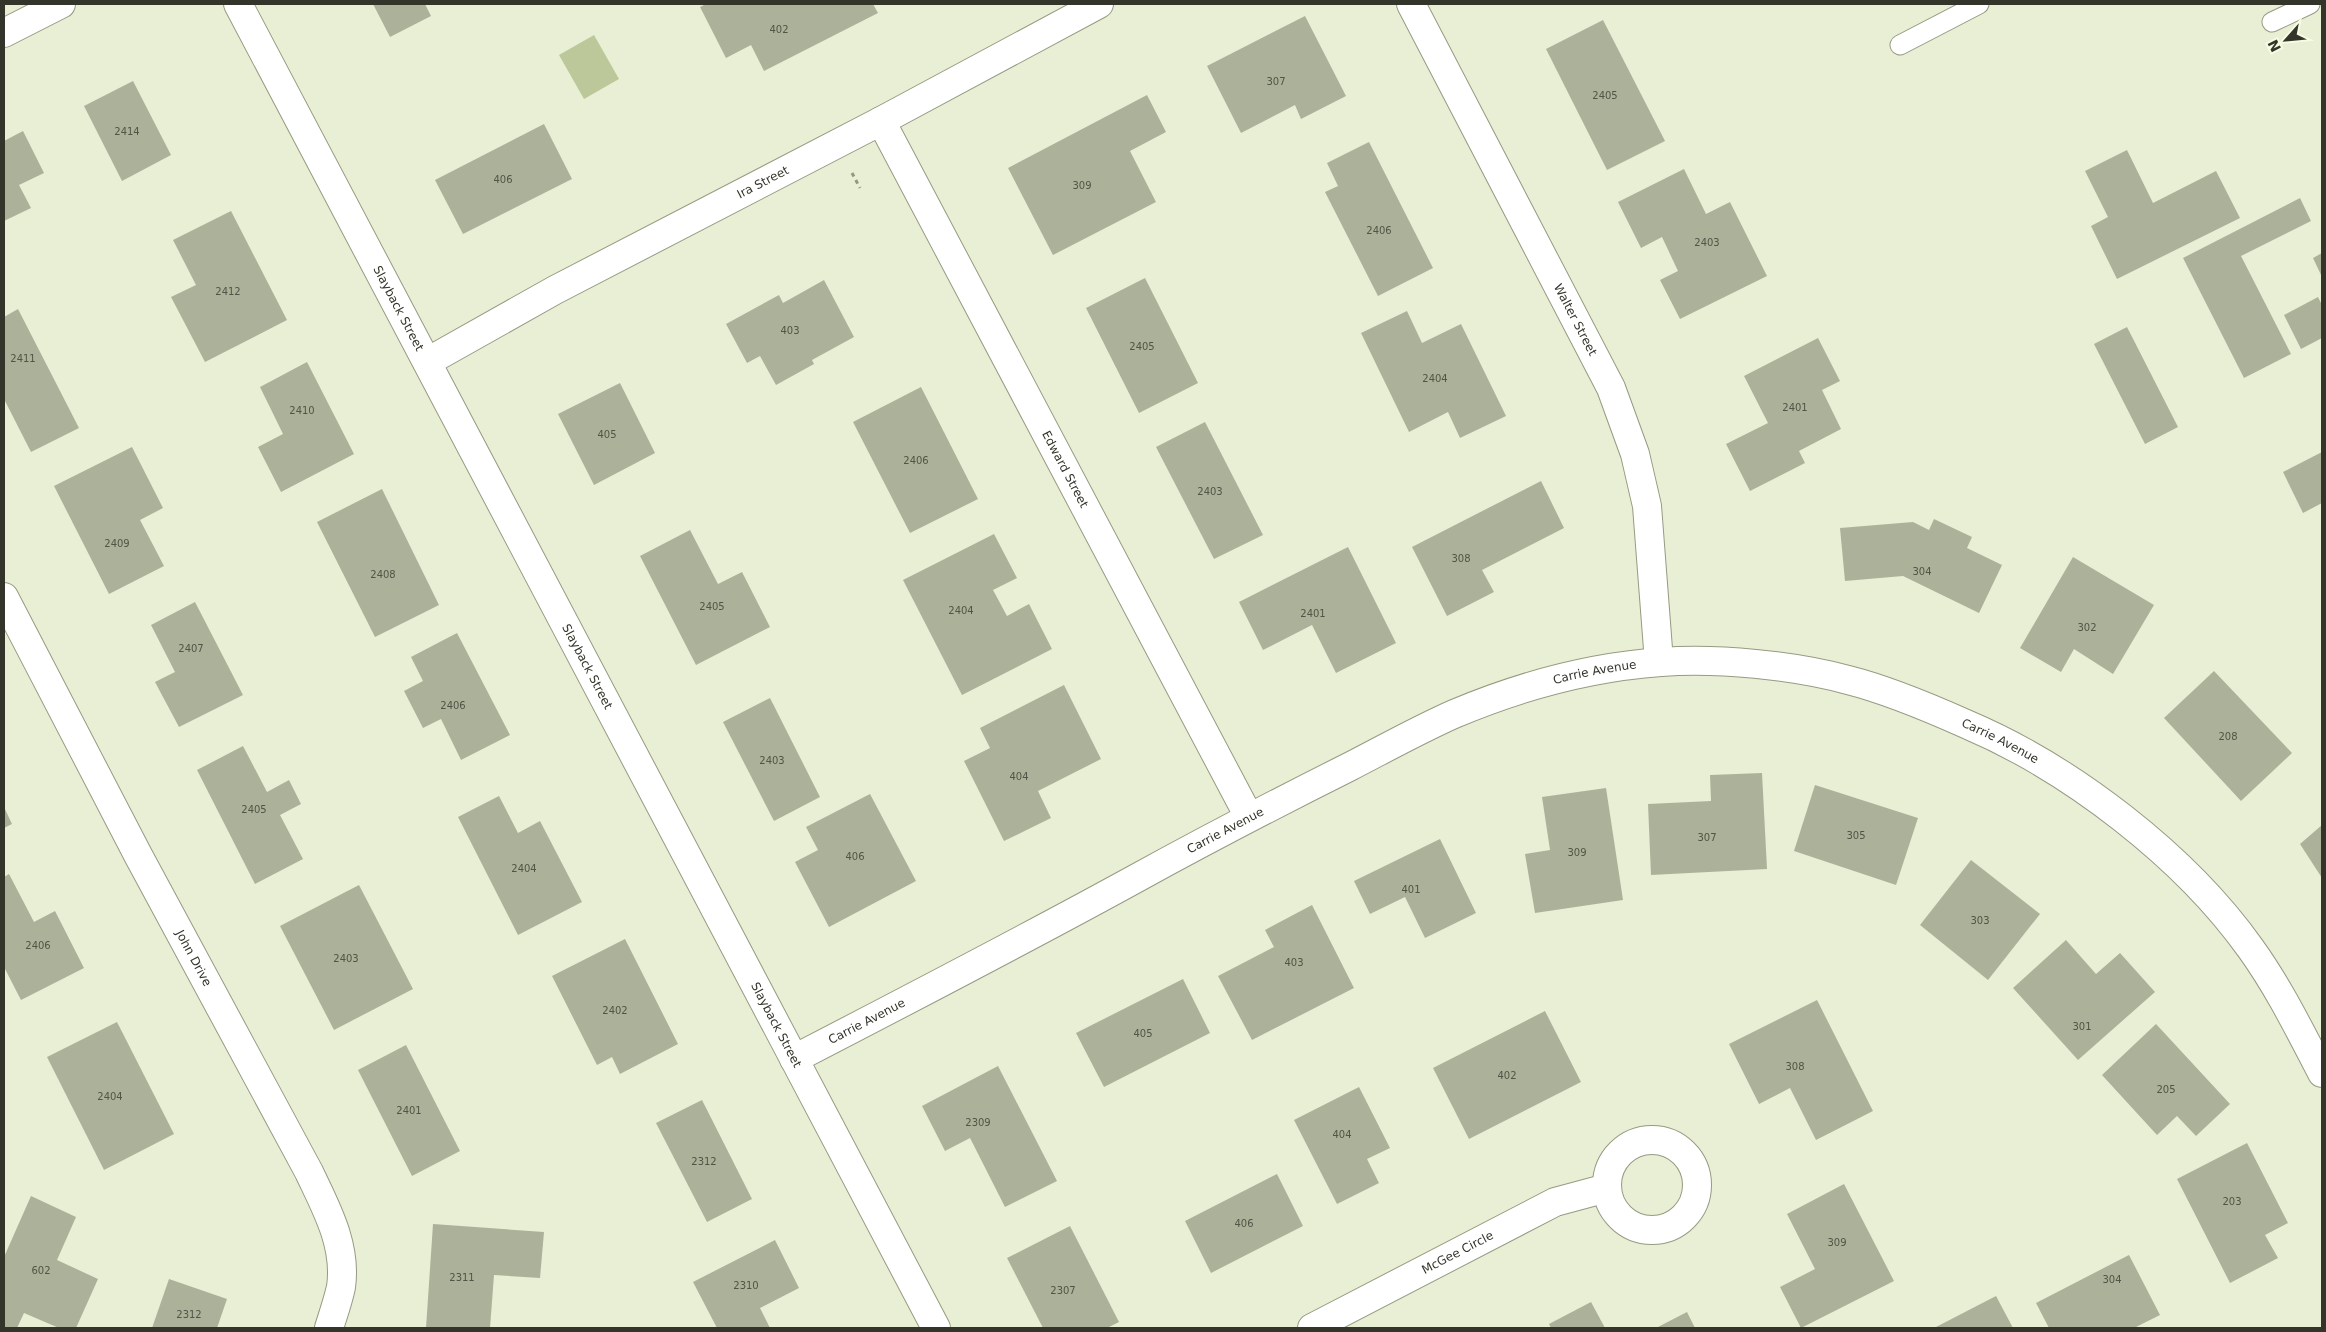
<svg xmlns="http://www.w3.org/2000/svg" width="2326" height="1332" font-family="'DejaVu Sans',sans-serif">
  <rect width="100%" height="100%" fill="#e8efd4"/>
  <!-- green -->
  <polygon fill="#bdc89a" points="594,35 619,79 584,99 559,55"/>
  <!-- building -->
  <g fill="#acb299">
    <polygon points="373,4 425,4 431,16 390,37"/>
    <polygon points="706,4 873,4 878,13 764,71 751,45 726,58 700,7"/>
    <polygon points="1305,16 1346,96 1301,119 1295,105 1241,133 1207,66"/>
    <polygon points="1603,20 1665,141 1607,170 1546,49"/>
    <polygon points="133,81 171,155 122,181 84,106"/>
    <polygon points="1147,95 1166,132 1130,151 1156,202 1053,255 1008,168"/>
    <polygon points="544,124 572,179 463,234 435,180"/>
    <polygon points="23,131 44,173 19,185 31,208 4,221 4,141"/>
    <polygon points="1369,142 1433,268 1378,296 1325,192 1338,186 1327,163"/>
    <polygon points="2127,150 2153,203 2216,171 2240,218 2117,279 2091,226 2108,217 2085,171"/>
    <polygon points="1684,169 1706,214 1730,202 1767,276 1680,319 1660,280 1678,271 1662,237 1641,248 1618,202"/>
    <polygon points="2300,198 2311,221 2241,256 2291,354 2244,378 2183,258"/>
    <polygon points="231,211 287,320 205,362 171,297 196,285 173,240"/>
    <polygon points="2322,253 2322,277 2313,258"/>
    <polygon points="1145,278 1198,383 1139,413 1086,308"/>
    <polygon points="824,280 854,337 812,360 814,364 776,385 760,356 747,363 726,324 779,295 783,303"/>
    <polygon points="2318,297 2322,305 2322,338 2301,349 2284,315"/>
    <polygon points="18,309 79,428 31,452 4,399 4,317"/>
    <polygon points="1407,311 1422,343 1461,324 1506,416 1460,438 1448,412 1409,432 1361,333"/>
    <polygon points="2127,327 2178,427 2145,444 2094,344"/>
    <polygon points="1818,338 1840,381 1822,390 1841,429 1799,451 1805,463 1750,491 1726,444 1768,423 1744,376"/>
    <polygon points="307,362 354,454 281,492 258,447 283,434 260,387"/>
    <polygon points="620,383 655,453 594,485 558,414"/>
    <polygon points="921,387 978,499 910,533 853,422"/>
    <polygon points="1205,422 1263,535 1214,559 1156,447"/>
    <polygon points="132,447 163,508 140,520 164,566 109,594 54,486"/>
    <polygon points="2322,452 2322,503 2303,513 2283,472"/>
    <polygon points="1541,481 1564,528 1482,570 1494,592 1447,616 1412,547"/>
    <polygon points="382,489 439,605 375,637 317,522"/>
    <polygon points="1934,519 1972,537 1967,548 2002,565 1979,613 1903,576 1845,581 1840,528 1913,522 1929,530"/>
    <polygon points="690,530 718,584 742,572 770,627 696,665 640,556"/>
    <polygon points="994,534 1017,578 993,590 1007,616 1029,604 1052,649 962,695 903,580"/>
    <polygon points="1348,547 1396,643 1336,673 1312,625 1263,650 1239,602"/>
    <polygon points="2073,557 2154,605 2113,674 2074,649 2061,672 2020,648"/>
    <polygon points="195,602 243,695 179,727 155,682 175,672 151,625"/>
    <polygon points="457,633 510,735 461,760 441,719 423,728 404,691 423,681 411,657"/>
    <polygon points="2214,671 2292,753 2241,801 2164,718"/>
    <polygon points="1064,685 1101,759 1038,791 1051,818 1004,841 964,761 990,748 980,728"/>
    <polygon points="770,698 820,797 774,821 723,722"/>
    <polygon points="243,746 267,792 289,780 301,804 280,815 303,859 255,884 197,770"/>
    <polygon points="1762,773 1767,869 1651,875 1648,804 1711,801 1710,775"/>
    <polygon points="1815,785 1918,818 1896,885 1794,851"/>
    <polygon points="1606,788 1623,900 1535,913 1525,854 1550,850 1542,797"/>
    <polygon points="870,794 916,881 829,927 795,862 818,850 806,827"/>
    <polygon points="499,796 518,833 540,821 582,902 518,935 458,817"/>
    <polygon points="4,807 12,824 4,828"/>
    <polygon points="2322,825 2322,878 2300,844"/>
    <polygon points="1440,839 1476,913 1425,938 1405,897 1370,914 1354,881"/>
    <polygon points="1971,860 2040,914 1988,980 1920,925"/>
    <polygon points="9,874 34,922 55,911 84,968 21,1000 4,967 4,877"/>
    <polygon points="359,885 413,989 334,1030 280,926"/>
    <polygon points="1312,905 1354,988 1252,1040 1218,976 1274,947 1265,930"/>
    <polygon points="625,939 678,1044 620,1074 612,1057 597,1065 552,976"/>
    <polygon points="2066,940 2096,974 2120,953 2155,992 2078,1060 2013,988"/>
    <polygon points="1183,979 1210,1033 1104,1087 1076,1033"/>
    <polygon points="1817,1000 1873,1111 1816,1140 1790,1088 1759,1104 1729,1044"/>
    <polygon points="1545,1011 1581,1082 1469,1139 1433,1068"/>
    <polygon points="117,1022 174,1134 104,1170 47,1057"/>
    <polygon points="2156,1024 2230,1104 2196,1136 2177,1116 2157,1135 2102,1075"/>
    <polygon points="406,1045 460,1151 412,1176 358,1070"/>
    <polygon points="998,1066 1057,1181 1005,1207 970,1138 945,1151 922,1106"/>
    <polygon points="1359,1087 1390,1148 1367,1159 1379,1183 1337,1204 1294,1120"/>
    <polygon points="702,1100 752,1199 707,1222 656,1123"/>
    <polygon points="2247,1143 2288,1223 2265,1235 2278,1258 2230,1283 2177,1179"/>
    <polygon points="1277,1174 1303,1226 1211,1273 1185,1221"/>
    <polygon points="1844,1184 1894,1281 1801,1328 1780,1287 1815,1269 1787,1214"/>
    <polygon points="31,1196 76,1217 57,1260 98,1279 76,1328 59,1328 24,1313 17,1328 4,1328 4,1257"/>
    <polygon points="433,1224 544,1232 540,1278 494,1275 490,1328 426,1328"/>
    <polygon points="1070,1226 1119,1322 1107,1328 1043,1328 1007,1258"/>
    <polygon points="775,1240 799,1288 760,1308 770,1328 717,1328 693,1282"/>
    <polygon points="2129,1255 2160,1315 2134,1328 2049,1328 2036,1303"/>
    <polygon points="169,1279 227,1299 217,1328 152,1328"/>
    <polygon points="1996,1296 2013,1328 1937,1328 1936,1327"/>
    <polygon points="1591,1302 1605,1328 1551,1328 1549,1324"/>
    <polygon points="1687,1312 1695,1328 1656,1328"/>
  </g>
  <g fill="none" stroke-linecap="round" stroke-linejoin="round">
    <!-- service casing -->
    <g stroke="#959b82" stroke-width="21">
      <g id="service">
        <polyline points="2272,22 2310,4"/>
        <polyline points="1900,45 1979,4"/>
      </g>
    </g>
    <!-- minor casing -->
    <g stroke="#959b82" stroke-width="30">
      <g id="minor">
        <path id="s1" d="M238 4 936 1328"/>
        <path id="s2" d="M1411 4 1611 388 1635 454 1647 506 1659 662"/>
        <polyline points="4,33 61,4"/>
        <path id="s3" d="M881 121 1249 817"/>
        <path id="s4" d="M427 362 555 290 881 121 1099 4"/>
        <path id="s5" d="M4 597 138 855 309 1172C326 1208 347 1245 341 1287 338 1301 333 1315 329 1328"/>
        <path id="s6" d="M794 1059C908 1000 1022 941 1135 879 1206 840 1277 803 1349 767 1384 749 1418 730 1454 714 1518 687 1591 667 1661 662 1718 658 1793 665 1848 680 1888 690 1928 707 1966 724 2070 768 2185 856 2251 949 2279 988 2300 1031 2322 1073"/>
        <circle cx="1652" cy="1185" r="45"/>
        <path id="s7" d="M1312 1328 1555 1202 1607 1188"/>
      </g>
    </g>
    <!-- path -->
    <polyline stroke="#939784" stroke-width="3" stroke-dasharray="4 4" stroke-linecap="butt" points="852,173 860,188"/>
    <!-- service -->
    <use href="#service" stroke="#fff" stroke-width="19"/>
    <!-- minor -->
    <use href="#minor" stroke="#fff" stroke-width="28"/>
  </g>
  <g text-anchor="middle" stroke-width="4" stroke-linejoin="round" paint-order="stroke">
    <!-- number labels -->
    <g font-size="10" fill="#515446">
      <text x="779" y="33">402</text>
      <text x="1276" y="85">307</text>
      <text x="1605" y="99">2405</text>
      <text x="127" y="135">2414</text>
      <text x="503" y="183">406</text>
      <text x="1082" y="189">309</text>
      <text x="1379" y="234">2406</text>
      <text x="1707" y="246">2403</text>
      <text x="228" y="295">2412</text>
      <text x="790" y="334">403</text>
      <text x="1142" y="350">2405</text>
      <text x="23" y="362">2411</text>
      <text x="1435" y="382">2404</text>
      <text x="1795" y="411">2401</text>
      <text x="302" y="414">2410</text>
      <text x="607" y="438">405</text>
      <text x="916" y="464">2406</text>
      <text x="1210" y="495">2403</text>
      <text x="117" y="547">2409</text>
      <text x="1461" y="562">308</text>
      <text x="1922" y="575">304</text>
      <text x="383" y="578">2408</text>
      <text x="712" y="610">2405</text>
      <text x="961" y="614">2404</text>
      <text x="1313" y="617">2401</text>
      <text x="2087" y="631">302</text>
      <text x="191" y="652">2407</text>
      <text x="453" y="709">2406</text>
      <text x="2228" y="740">208</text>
      <text x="772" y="764">2403</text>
      <text x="1019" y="780">404</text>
      <text x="254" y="813">2405</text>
      <text x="1856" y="839">305</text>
      <text x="1707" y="841">307</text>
      <text x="1577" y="856">309</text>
      <text x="855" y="860">406</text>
      <text x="524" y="872">2404</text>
      <text x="1411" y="893">401</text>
      <text x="1980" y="924">303</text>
      <text x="38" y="949">2406</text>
      <text x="346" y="962">2403</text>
      <text x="1294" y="966">403</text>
      <text x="615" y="1014">2402</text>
      <text x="2082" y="1030">301</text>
      <text x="1143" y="1037">405</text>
      <text x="1795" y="1070">308</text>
      <text x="1507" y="1079">402</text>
      <text x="2166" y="1093">205</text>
      <text x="110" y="1100">2404</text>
      <text x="409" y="1114">2401</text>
      <text x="978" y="1126">2309</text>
      <text x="1342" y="1138">404</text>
      <text x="704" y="1165">2312</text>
      <text x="2232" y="1205">203</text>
      <text x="1244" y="1227">406</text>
      <text x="1837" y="1246">309</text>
      <text x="41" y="1274">602</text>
      <text x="462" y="1281">2311</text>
      <text x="2112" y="1283">304</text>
      <text x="746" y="1289">2310</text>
      <text x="1063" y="1294">2307</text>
      <text x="189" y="1318">2312</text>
    </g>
    <!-- street labels -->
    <g font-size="12" fill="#33352b" stroke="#f5fce1">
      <text dy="4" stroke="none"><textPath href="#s4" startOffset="381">Ira Street</textPath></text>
      <text dy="4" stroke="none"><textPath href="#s1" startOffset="344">Slayback Street</textPath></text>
      <text dy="4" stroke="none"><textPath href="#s2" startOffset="356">Walter Street</textPath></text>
      <text dy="4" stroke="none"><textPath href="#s3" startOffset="394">Edward Street</textPath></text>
      <text dy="4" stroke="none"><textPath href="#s1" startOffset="749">Slayback Street</textPath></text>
      <text dy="4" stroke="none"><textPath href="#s6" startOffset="892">Carrie Avenue</textPath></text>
      <text dy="4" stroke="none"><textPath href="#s6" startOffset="1312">Carrie Avenue</textPath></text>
      <text dy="4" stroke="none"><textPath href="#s6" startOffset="488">Carrie Avenue</textPath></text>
      <text dy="4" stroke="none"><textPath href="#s5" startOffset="408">John Drive</textPath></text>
      <text dy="4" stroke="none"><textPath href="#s6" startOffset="82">Carrie Avenue</textPath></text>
      <text dy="4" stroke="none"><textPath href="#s1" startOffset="1154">Slayback Street</textPath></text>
      <text dy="4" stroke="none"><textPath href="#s7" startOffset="164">McGee Circle</textPath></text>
    </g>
  </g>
  <!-- border -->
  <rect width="2326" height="1332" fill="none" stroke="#33352b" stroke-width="10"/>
  <!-- north arrow -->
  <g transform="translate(2286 40) rotate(243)" stroke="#f5fce1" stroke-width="4" paint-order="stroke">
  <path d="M0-4L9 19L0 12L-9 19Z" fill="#33352b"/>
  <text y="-8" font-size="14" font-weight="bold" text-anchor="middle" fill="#33352b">N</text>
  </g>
</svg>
